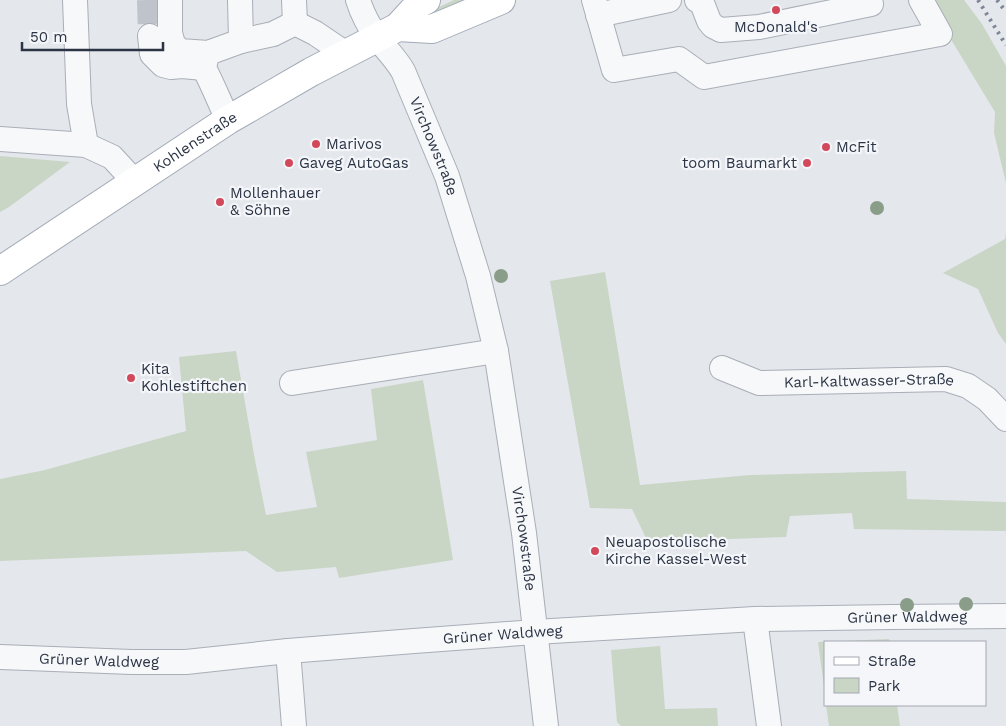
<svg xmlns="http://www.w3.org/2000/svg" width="1006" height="726" font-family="'Work Sans',sans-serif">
  <rect width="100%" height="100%" fill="#e4e7ec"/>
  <!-- green -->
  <g fill="#c9d6c5">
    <polygon points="454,0 473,0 420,20 420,16"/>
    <polygon points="927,0 964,0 982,24 1006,66 1006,183 994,133 995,112"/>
    <polygon points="0,156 70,162 9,207 0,212"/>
    <polygon points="1006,233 1006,344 998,333 978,289 943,273 1005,239"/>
    <polygon points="605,272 640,485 750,475 906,471 907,499 1006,502 1006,531 854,529 852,513 790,516 786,537 648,542 632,509 590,508 550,281"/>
    <polygon points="236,351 255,460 266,515 317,507 306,452 377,440 371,389 423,380 453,560 339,578 336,567 277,572 246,551 0,561 0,479 45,470 186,431 179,357"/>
    <polygon points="889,639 890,642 825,642 825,694 818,642"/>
    <polygon points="660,646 665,709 717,708 718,726 621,726 617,722 611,650"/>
    <polygon points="826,705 897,705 900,726 829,726"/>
  </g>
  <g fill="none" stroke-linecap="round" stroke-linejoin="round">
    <!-- minor-tunnel -->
    <polyline stroke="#bfc3cb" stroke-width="24" stroke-dasharray="24 12" stroke-linecap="butt" points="149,0 150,36"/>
    <!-- minor casing -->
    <g stroke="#a9aeb7" stroke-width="26">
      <g id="minor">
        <polyline points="75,0 79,104 86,145"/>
        <polyline points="170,0 170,33 173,44 180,51 208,53 241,41 240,0"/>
        <polyline points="294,0 295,23"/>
        <path id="s1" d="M358 0C362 13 370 28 378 39 387 50 396 59 403 71L447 176 478 276 496 351 524 533 546 726"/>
        <polyline points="594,0 614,70 679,59 704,77 940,34 921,0"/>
        <polyline points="697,0 702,3 709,21 713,26 721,30 759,27 871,4"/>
        <polyline points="598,15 669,0"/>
        <polyline points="295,23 315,33 346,54"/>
        <polyline points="150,36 152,54 163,65 171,67 182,66 204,68"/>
        <polyline points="241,41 273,34 295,23"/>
        <path d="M207 54 204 68C213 85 220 103 228 120"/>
        <polyline points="0,139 86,145 112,157 135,182"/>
        <path id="s2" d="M722 368 759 383 946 379 968 386 987 399 1006 419"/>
        <polyline points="292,383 496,351"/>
        <polyline points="755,619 769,726"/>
        <polyline points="288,651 294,726"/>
        <path id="s3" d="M0 657 132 662H186L288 651 414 641 535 632 755 619 893 617 1006 616"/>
      </g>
    </g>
    <!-- major casing -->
    <g stroke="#a3abb8" stroke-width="30">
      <g id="major">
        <polyline points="398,27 432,29 501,0"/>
        <path id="s4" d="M0 271 228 120 311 72 398 27 420 3 426 0"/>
      </g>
    </g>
    <!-- minor -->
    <use href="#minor" stroke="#f7f8fa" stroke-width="24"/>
    <!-- major -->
    <use href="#major" stroke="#fff" stroke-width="28"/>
    <!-- rail -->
    <g stroke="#7d8696" stroke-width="4" stroke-dasharray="2.5 5" stroke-linecap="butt">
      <polyline points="978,0 1006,45"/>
      <polyline points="997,0 1006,12"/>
    </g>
  </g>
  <!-- trees -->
  <g fill="#899d89">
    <circle cx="877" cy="208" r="7"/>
    <circle cx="501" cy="276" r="7"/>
    <circle cx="966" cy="604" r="7"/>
    <circle cx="907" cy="605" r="7"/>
  </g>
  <!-- markers -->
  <g fill="#d1495b" stroke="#f4f6f9" stroke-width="2">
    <circle cx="776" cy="10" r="5"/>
    <circle cx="316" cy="144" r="5"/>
    <circle cx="826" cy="147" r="5"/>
    <circle cx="289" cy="163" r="5"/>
    <circle cx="807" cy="163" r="5"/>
    <circle cx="220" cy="202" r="5"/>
    <circle cx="131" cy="378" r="5"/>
    <circle cx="595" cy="551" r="5"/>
  </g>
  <g text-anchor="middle" stroke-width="4.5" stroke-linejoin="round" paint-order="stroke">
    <!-- poi labels -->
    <g font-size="15" fill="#2b3445" stroke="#f4f6f9" text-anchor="start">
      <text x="776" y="32" text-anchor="middle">McDonald's</text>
      <text x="326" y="149">Marivos</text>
      <text x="836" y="152">McFit</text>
      <text x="299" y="168">Gaveg AutoGas</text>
      <text x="797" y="168" text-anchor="end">toom Baumarkt</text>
      <text x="230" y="198">Mollenhauer<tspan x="230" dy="17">&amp; Söhne</tspan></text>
      <text x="141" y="374">Kita<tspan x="141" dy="17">Kohlestiftchen</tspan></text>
      <text x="605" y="547">Neuapostolische<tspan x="605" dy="17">Kirche Kassel-West</tspan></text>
    </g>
    <!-- street labels -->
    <g font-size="15" fill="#2b3445" stroke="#f4f6f9">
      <text dy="5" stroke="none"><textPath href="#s4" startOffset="234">Kohlenstraße</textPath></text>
      <text dy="5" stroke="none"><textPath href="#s1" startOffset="166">Virchowstraße</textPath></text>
      <text dy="5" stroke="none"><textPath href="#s2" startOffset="150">Karl-Kaltwasser-Straße</textPath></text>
      <text dy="5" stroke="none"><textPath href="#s1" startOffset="570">Virchowstraße</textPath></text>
      <text dy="5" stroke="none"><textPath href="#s3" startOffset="909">Grüner Waldweg</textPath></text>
      <text dy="5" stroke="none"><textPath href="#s3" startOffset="504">Grüner Waldweg</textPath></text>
      <text dy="5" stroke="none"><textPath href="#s3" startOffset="99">Grüner Waldweg</textPath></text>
    </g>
  </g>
  <!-- legend -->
  <rect x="824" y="641" width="162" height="65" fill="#f4f6f9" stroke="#a4a8b1"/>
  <rect x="834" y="657" width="25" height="8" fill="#ffffff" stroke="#a4a8b1"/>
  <text x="868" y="666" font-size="15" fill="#2b3445">Straße</text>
  <rect x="834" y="678" width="25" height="15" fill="#c9d6c5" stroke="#a4a8b1"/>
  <text x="868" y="691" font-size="15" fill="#2b3445">Park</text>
  <!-- scale -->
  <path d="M22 42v8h141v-8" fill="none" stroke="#2b3445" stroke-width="2.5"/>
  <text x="30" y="42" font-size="15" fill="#2b3445" stroke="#f4f6f9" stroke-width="4" paint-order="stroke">50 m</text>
</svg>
